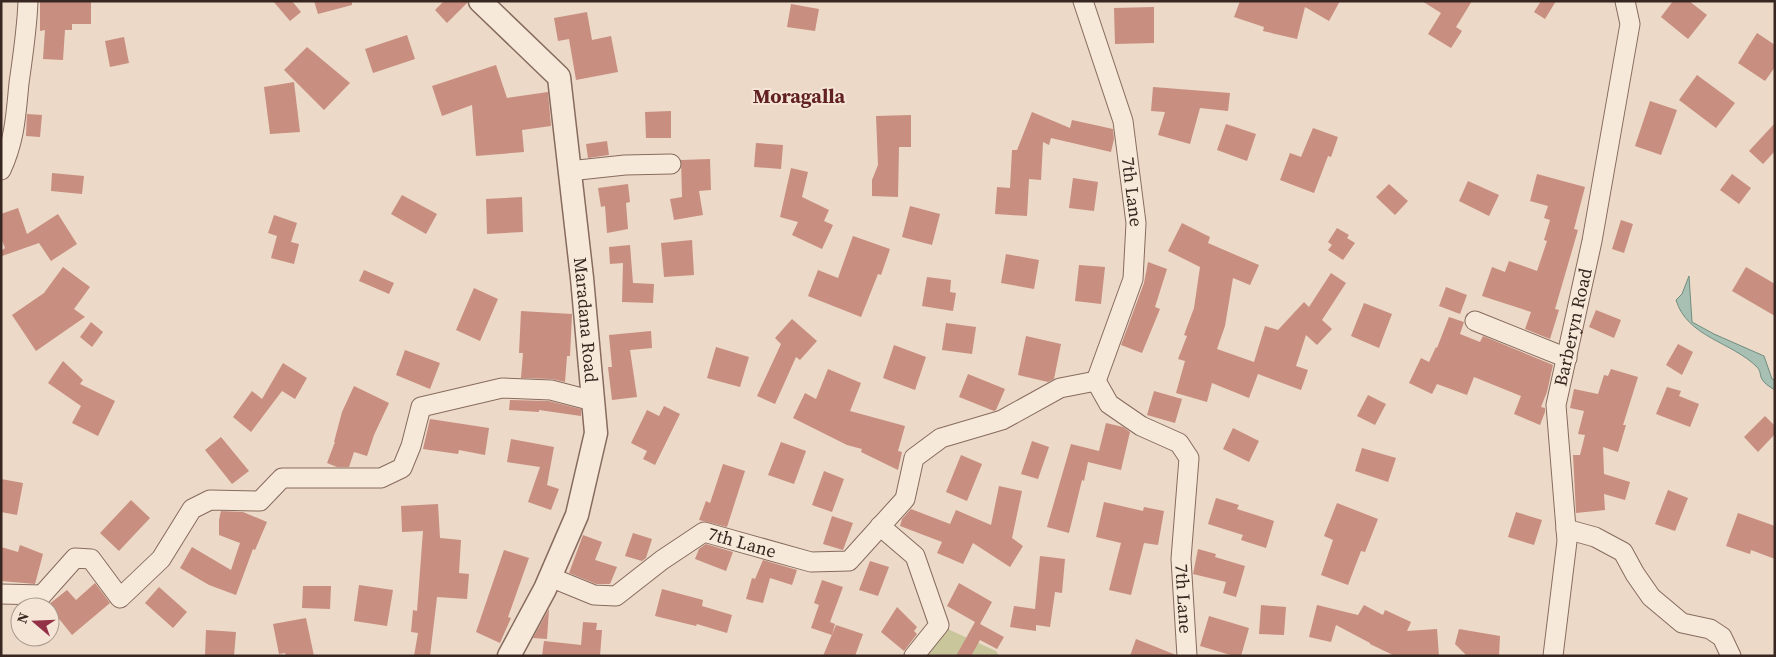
<svg xmlns="http://www.w3.org/2000/svg" width="1776" height="657" font-family="'Source Serif 4',serif">
  <rect width="100%" height="100%" fill="#ecd9c7"/>
  <!-- green -->
  <polygon fill="#cac69c" points="939,625 996,651 999,656 914,656"/>
  <!-- water -->
  <path fill="#a8c0b4" stroke="#6f8e80" d="M1689 276 1692 322 1714 334 1764 356 1772 379 1775 380V390C1770 387 1763 383 1761 377 1760 373 1760 370 1757 367 1732 342 1687 337 1676 300L1682 294Z"/>
  <!-- building -->
  <g fill="#c88e80">
    <polygon points="40,1 91,1 91,24 72,24 72,30 65,30 63,60 43,59 45,30 40,31"/>
    <polygon points="273,1 292,1 301,12 290,21"/>
    <polygon points="314,1 352,1 352,5 318,14"/>
    <polygon points="444,1 467,1 467,3 447,23 435,10"/>
    <polygon points="1240,1 1340,1 1329,21 1305,7 1297,39 1263,31 1264,27 1234,17"/>
    <polygon points="1422,1 1472,1 1456,27 1462,31 1451,48 1428,34 1441,13"/>
    <polygon points="1541,1 1556,1 1545,19 1534,12"/>
    <polygon points="1673,1 1689,1 1707,15 1688,39 1661,17"/>
    <polygon points="791,4 819,9 815,31 787,27"/>
    <polygon points="1154,7 1154,43 1115,44 1114,8"/>
    <polygon points="587,12 592,40 611,36 618,72 576,80 569,39 558,41 554,18"/>
    <polygon points="1757,33 1775,45 1775,67 1765,81 1738,63"/>
    <polygon points="407,35 415,59 373,73 365,49"/>
    <polygon points="124,37 129,63 110,67 105,41"/>
    <polygon points="307,47 350,83 324,110 284,70"/>
    <polygon points="496,65 507,98 548,92 551,126 522,130 524,152 476,156 472,105 442,116 432,86"/>
    <polygon points="1697,75 1735,103 1716,128 1679,100"/>
    <polygon points="294,82 300,132 270,134 264,87"/>
    <polygon points="1153,87 1230,93 1228,111 1200,108 1190,144 1158,135 1165,112 1151,111"/>
    <polygon points="1650,101 1677,110 1661,155 1635,146"/>
    <polygon points="671,111 671,138 646,138 645,112"/>
    <polygon points="1032,112 1070,128 1072,120 1113,129 1114,139 1111,152 1051,138 1049,145 1043,142 1041,180 1029,179 1027,216 995,214 997,187 1010,188 1012,150 1017,150"/>
    <polygon points="27,114 42,115 40,137 26,136"/>
    <polygon points="911,115 911,147 899,147 898,197 872,196 872,180 878,165 876,116"/>
    <polygon points="1775,123 1775,151 1763,164 1749,151"/>
    <polygon points="1226,124 1256,134 1247,161 1217,150"/>
    <polygon points="1313,128 1338,137 1331,157 1328,156 1314,193 1280,180 1290,153 1301,157"/>
    <polygon points="607,141 609,155 588,158 586,144"/>
    <polygon points="756,143 783,145 781,169 754,167"/>
    <polygon points="710,159 711,190 699,191 703,215 674,220 670,199 682,197 681,160"/>
    <polygon points="791,168 808,172 802,197 829,210 824,221 833,225 822,249 792,235 798,222 780,217"/>
    <polygon points="52,173 84,176 82,194 51,191"/>
    <polygon points="1537,174 1585,187 1574,229 1578,230 1555,309 1559,310 1550,339 1525,329 1531,312 1482,296 1492,267 1505,272 1509,261 1537,271 1547,241 1544,240 1550,220 1544,218 1548,206 1530,201"/>
    <polygon points="1732,174 1751,188 1739,204 1720,190"/>
    <polygon points="1073,178 1098,182 1094,211 1069,208"/>
    <polygon points="1468,181 1499,195 1489,216 1459,201"/>
    <polygon points="628,184 630,202 626,203 628,229 607,233 605,206 601,207 598,188"/>
    <polygon points="1389,184 1408,201 1395,215 1376,197"/>
    <polygon points="402,195 437,214 426,234 391,214"/>
    <polygon points="522,197 523,232 487,234 486,199"/>
    <polygon points="910,206 940,214 932,245 902,237"/>
    <polygon points="18,208 27,234 58,214 77,244 51,261 39,243 2,256 1,251 5,248 1,238 1,214"/>
    <polygon points="274,215 297,223 291,242 299,244 294,264 271,258 277,236 268,233"/>
    <polygon points="1621,220 1633,224 1624,253 1612,249"/>
    <polygon points="1182,223 1210,237 1208,243 1259,265 1250,285 1233,278 1225,326 1217,349 1254,362 1265,326 1278,330 1304,302 1309,307 1331,273 1346,283 1322,320 1332,329 1317,345 1306,335 1296,366 1308,370 1301,390 1258,374 1249,398 1212,383 1207,402 1176,393 1185,361 1178,359 1187,336 1184,335 1194,308 1200,267 1168,251"/>
    <polygon points="1337,228 1349,235 1347,238 1355,243 1343,260 1328,250 1332,245 1328,242"/>
    <polygon points="853,236 890,249 881,275 878,274 861,317 808,296 818,270 838,278"/>
    <polygon points="692,240 694,275 664,277 661,243"/>
    <polygon points="630,245 633,283 654,284 653,303 622,302 623,263 610,264 609,247"/>
    <polygon points="1006,254 1039,260 1034,289 1001,283"/>
    <polygon points="1148,262 1167,269 1155,307 1160,309 1142,353 1121,345 1144,283"/>
    <polygon points="1079,265 1105,267 1101,304 1075,301"/>
    <polygon points="63,267 90,287 74,309 85,317 36,351 12,315 44,293"/>
    <polygon points="1746,267 1775,284 1775,316 1732,291"/>
    <polygon points="364,270 394,283 389,294 359,281"/>
    <polygon points="927,277 951,280 950,292 956,293 953,311 922,306"/>
    <polygon points="1446,287 1467,295 1460,314 1439,306"/>
    <polygon points="474,288 498,299 480,341 456,330"/>
    <polygon points="1364,303 1392,314 1379,348 1351,336"/>
    <polygon points="1596,310 1621,320 1614,338 1589,327"/>
    <polygon points="521,311 572,314 570,356 567,356 565,382 552,379 521,378 523,353 519,353"/>
    <polygon points="1449,317 1464,322 1460,334 1480,342 1483,336 1553,365 1547,392 1541,407 1545,408 1545,412 1540,425 1514,414 1521,396 1474,377 1467,395 1437,384 1432,394 1409,383 1421,358 1429,362 1436,347 1437,348"/>
    <polygon points="792,319 817,341 800,360 796,357 775,404 757,396 781,344 775,338"/>
    <polygon points="91,322 103,332 92,347 80,337"/>
    <polygon points="946,323 976,327 972,354 942,350"/>
    <polygon points="651,331 652,348 630,350 637,397 612,400 608,367 612,367 609,335"/>
    <polygon points="1026,336 1061,344 1054,379 1048,382 1018,375"/>
    <polygon points="1678,344 1693,352 1682,375 1666,365"/>
    <polygon points="894,345 926,357 915,390 883,378"/>
    <polygon points="716,347 749,357 740,387 707,378"/>
    <polygon points="405,350 440,363 430,389 396,375"/>
    <polygon points="63,361 83,380 80,384 115,401 98,436 72,423 81,406 48,383"/>
    <polygon points="283,363 307,378 295,399 282,391 251,432 233,417 252,391 262,399"/>
    <polygon points="828,369 861,383 850,411 905,426 898,451 902,452 898,470 861,452 862,449 847,445 793,418 805,393 816,399"/>
    <polygon points="1611,369 1638,377 1623,425 1626,425 1618,452 1603,447 1604,474 1630,482 1625,500 1604,494 1605,510 1576,513 1573,455 1580,455 1585,435 1578,434 1584,411 1570,408 1574,389 1598,394 1604,375 1608,376"/>
    <polygon points="968,374 1005,389 996,410 994,411 959,397"/>
    <polygon points="354,386 389,403 374,435 367,456 354,452 349,467 337,467 327,463 335,442 334,442 342,412"/>
    <polygon points="1667,387 1681,391 1679,396 1699,404 1690,427 1656,414"/>
    <polygon points="1154,391 1182,399 1175,423 1147,415"/>
    <polygon points="1368,395 1386,404 1375,425 1357,416"/>
    <polygon points="510,400 549,401 581,409 581,416 539,410 539,412 509,410"/>
    <polygon points="664,406 680,414 655,465 643,459 647,451 631,443 647,410 659,416"/>
    <polygon points="1765,416 1775,426 1775,434 1758,452 1744,437"/>
    <polygon points="430,419 489,428 485,455 459,450 458,454 423,449"/>
    <polygon points="1106,423 1123,427 1130,432 1121,470 1088,462 1084,481 1082,480 1069,533 1047,527 1071,444 1099,451"/>
    <polygon points="1233,428 1259,441 1249,462 1223,449"/>
    <polygon points="221,437 249,471 232,484 205,450"/>
    <polygon points="511,439 554,447 547,485 559,489 551,510 528,502 540,467 507,462"/>
    <polygon points="1032,441 1049,447 1038,479 1021,474"/>
    <polygon points="781,442 806,451 794,484 768,475"/>
    <polygon points="1362,448 1396,458 1388,482 1355,471"/>
    <polygon points="961,455 982,464 967,501 946,492"/>
    <polygon points="723,464 745,471 727,527 699,520 706,501 710,503"/>
    <polygon points="824,471 844,479 832,512 812,505"/>
    <polygon points="1,479 23,483 17,515 1,512"/>
    <polygon points="999,486 1022,491 1012,538 1023,546 1010,567 973,543 963,564 937,553 942,542 900,526 902,519 911,509 950,524 956,510 991,525"/>
    <polygon points="1668,490 1688,498 1675,531 1655,524"/>
    <polygon points="1216,498 1239,505 1237,509 1274,521 1266,548 1241,540 1243,535 1208,524"/>
    <polygon points="131,500 150,518 119,551 100,533"/>
    <polygon points="1104,502 1143,511 1144,507 1164,511 1158,545 1144,543 1131,595 1109,590 1121,543 1096,537"/>
    <polygon points="1337,503 1378,519 1365,552 1361,551 1348,585 1321,575 1333,540 1324,536"/>
    <polygon points="438,504 440,538 461,540 459,573 469,574 467,599 437,597 430,656 414,656 418,633 411,632 413,610 417,611 423,531 402,532 401,506"/>
    <polygon points="221,511 243,512 267,522 255,550 253,549 236,595 209,585 180,568 192,547 231,570 240,543 219,535 219,520"/>
    <polygon points="1516,512 1542,520 1534,545 1508,537"/>
    <polygon points="1738,513 1775,526 1775,559 1751,550 1750,554 1726,546"/>
    <polygon points="832,516 853,523 843,550 823,544"/>
    <polygon points="633,533 652,539 646,558 642,561 625,556"/>
    <polygon points="583,535 602,542 595,560 617,567 610,584 596,584 569,573"/>
    <polygon points="706,544 733,552 726,571 695,559 699,549"/>
    <polygon points="20,545 43,554 35,584 1,581 1,547 18,552"/>
    <polygon points="1198,549 1216,554 1215,557 1245,566 1236,597 1223,593 1226,582 1193,574"/>
    <polygon points="504,550 529,558 508,617 511,618 500,643 476,632"/>
    <polygon points="1040,556 1065,559 1062,593 1055,592 1050,627 1036,625 1036,631 1010,627 1014,606 1035,609"/>
    <polygon points="763,560 797,570 792,585 770,578 763,603 746,599 752,578 755,579"/>
    <polygon points="870,561 889,567 878,596 859,590"/>
    <polygon points="822,580 843,587 830,622 835,624 832,635 811,628 819,605 814,603"/>
    <polygon points="95,583 110,603 72,635 48,605 67,590 76,600"/>
    <polygon points="959,583 992,602 980,624 1004,637 997,649 980,640 971,656 956,656 975,622 947,606"/>
    <polygon points="359,585 393,590 387,626 354,621"/>
    <polygon points="303,586 331,586 330,609 302,608"/>
    <polygon points="159,587 187,612 173,628 145,603"/>
    <polygon points="662,589 703,600 702,606 732,615 727,633 697,624 696,626 655,616"/>
    <polygon points="1261,605 1286,607 1284,635 1259,634"/>
    <polygon points="1317,605 1358,615 1364,605 1383,615 1385,610 1411,622 1407,631 1437,629 1439,656 1395,656 1370,644 1370,643 1336,625 1331,642 1309,637"/>
    <polygon points="897,607 917,627 914,631 917,634 904,651 881,632"/>
    <polygon points="549,609 547,639 533,638"/>
    <polygon points="1209,616 1249,628 1241,656 1234,656 1200,646"/>
    <polygon points="306,618 314,656 286,656 285,653 279,654 273,624"/>
    <polygon points="583,622 597,623 596,630 602,630 600,656 542,656 544,641 581,645"/>
    <polygon points="836,625 863,634 855,656 823,656"/>
    <polygon points="1459,629 1500,636 1499,656 1467,656 1455,644"/>
    <polygon points="206,630 236,632 234,656 205,656"/>
    <polygon points="1136,639 1176,655 1176,656 1130,656"/>
  </g>
  <g fill="none" stroke-linecap="round" stroke-linejoin="round">
    <!-- minor casing -->
    <g stroke="#876b5e" stroke-width="21">
      <g id="minor">
        <path id="s1" d="M1083 1 1123 121 1136 223 1133 279 1096 381 1109 404 1141 426 1179 443 1189 458 1181 559 1187 656"/>
        <path d="M1 170C15 140 16 114 19 83 23 55 27 29 28 1"/>
        <polyline points="569,171 625,165 671,164"/>
        <polyline points="1475,321 1567,358"/>
        <polyline points="880,526 915,556 939,625 914,656"/>
        <polyline points="1566,529 1595,537 1623,552 1635,574 1651,597 1682,623 1710,629 1722,637 1731,656"/>
        <path id="s2" d="M550 577 594 595 616 596 662 560 704 532 811 562 849 561 905 499 914 458 941 438 1002 420 1060 388 1096 381"/>
        <polyline points="1,594 42,595 75,558 91,559 120,598 161,559 192,509 210,500 260,501 282,478 381,478 402,468 411,446 421,407 502,388 551,390 593,401"/>
        <path id="s3" d="M1553 656 1567 541 1556 405 1592 241 1630 24 1625 1"/>
      </g>
    </g>
    <!-- tertiary casing -->
    <g stroke="#876b5e" stroke-width="25">
      <g id="tertiary">
        <path id="s4" d="M480 1 559 77 582 278 596 433 577 515 545 589 509 656"/>
      </g>
    </g>
    <!-- minor -->
    <use href="#minor" stroke="#f7e9da" stroke-width="19"/>
    <!-- tertiary -->
    <use href="#tertiary" stroke="#f7e9da" stroke-width="22"/>
  </g>
  <g text-anchor="middle" stroke-width="4" stroke-linejoin="round" paint-order="stroke">
    <!-- street labels -->
    <g font-size="18" fill="#382720" stroke="#f4e5d7">
      <text dy="6" stroke="none"><textPath href="#s1" startOffset="198">7th Lane</textPath></text>
      <text dy="6" stroke="none"><textPath href="#s4" startOffset="354">Maradana Road</textPath></text>
      <text dy="6" stroke="none"><textPath href="#s3" startOffset="332">Barberyn Road</textPath></text>
      <text dy="6" stroke="none"><textPath href="#s2" startOffset="218">7th Lane</textPath></text>
      <text dy="6" stroke="none"><textPath href="#s1" startOffset="660">7th Lane</textPath></text>
    </g>
    <!-- quarter labels -->
    <g font-size="20" font-weight="bold" fill="#622222" stroke="#f4e5d7">
      <text x="799" y="103">Moragalla</text>
    </g>
  </g>
  <!-- border -->
  <rect width="1776" height="657" fill="none" stroke="#382720" stroke-width="5"/>
  <!-- north arrow -->
  <g transform="translate(35 622) rotate(289)"><circle r="24" fill="#f4e5d7" stroke="#a9998e"/>
  <path d="M0-4L9 19L0 12L-9 19Z" fill="#933146"/>
  <text y="-8" font-size="14" font-weight="bold" text-anchor="middle" fill="#382720">N</text>
  </g>
</svg>
